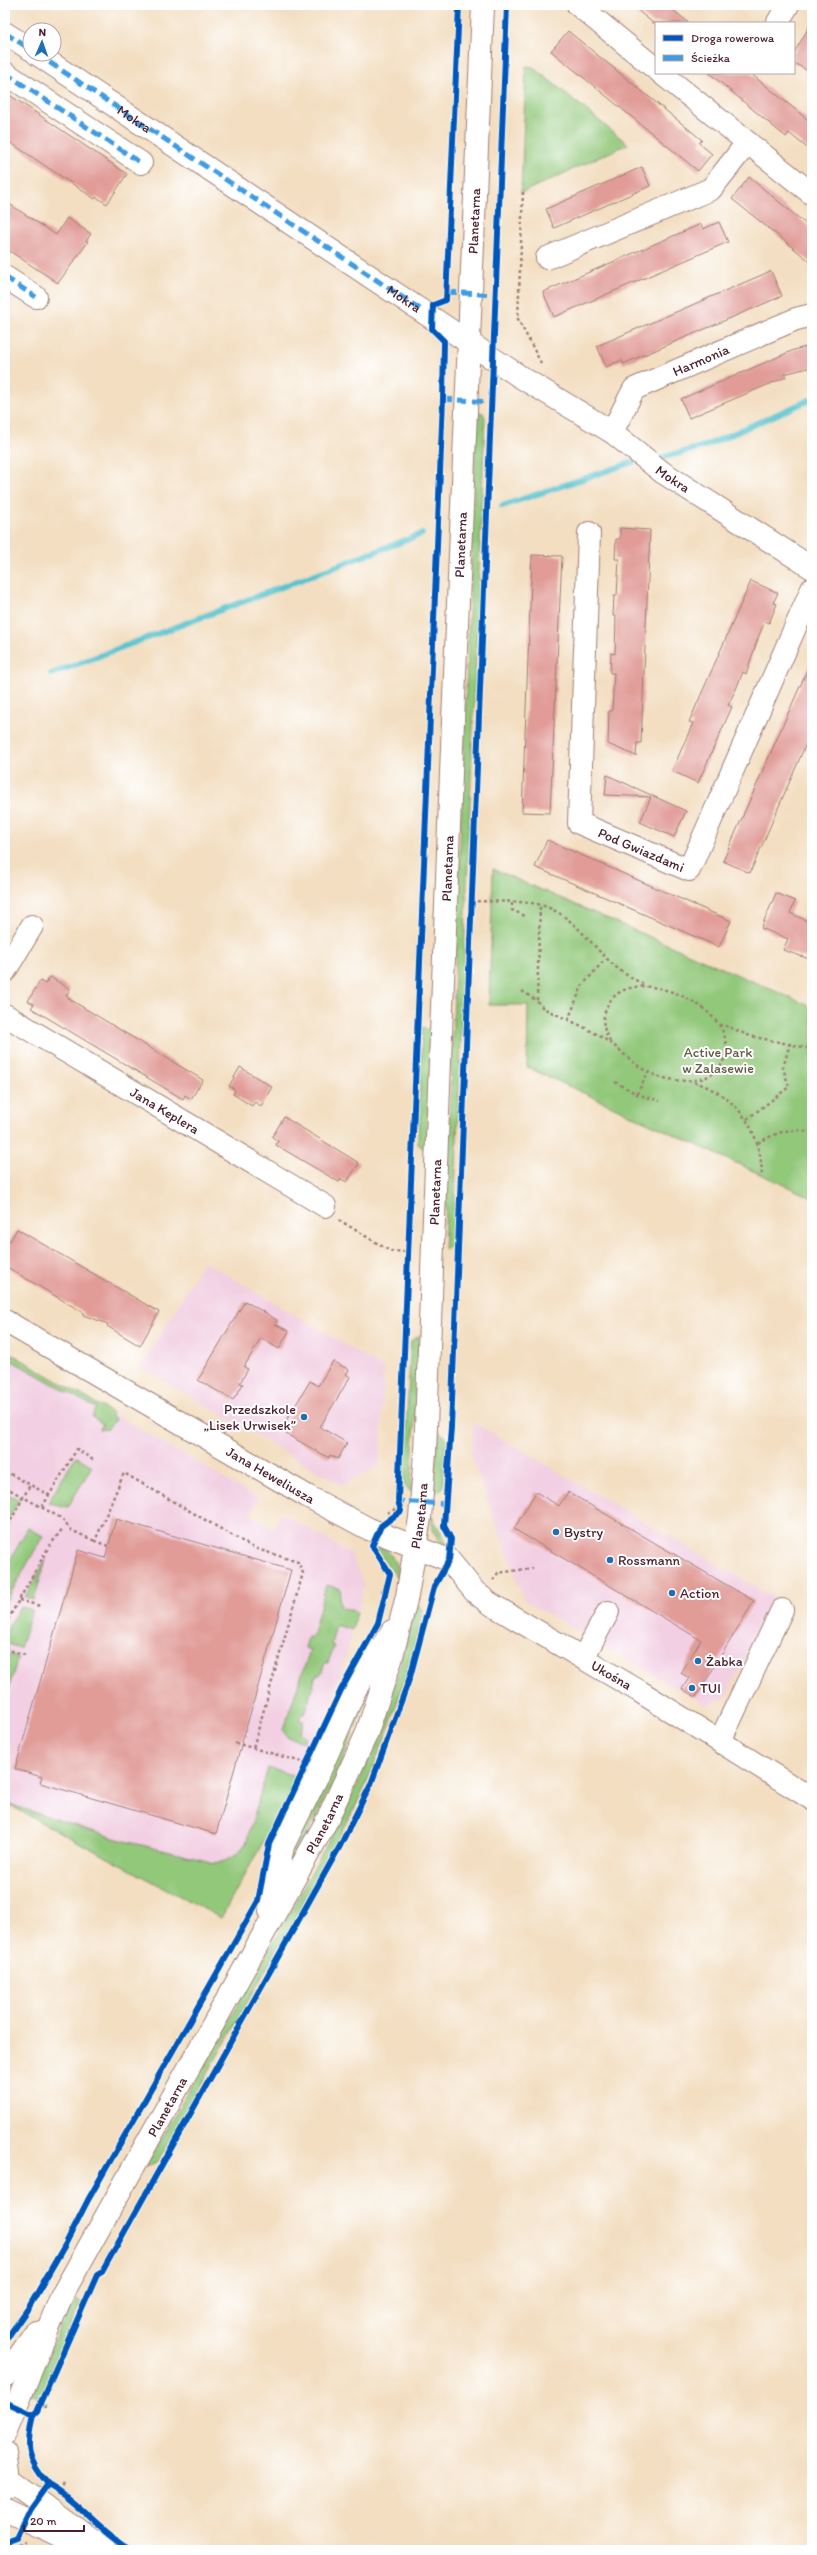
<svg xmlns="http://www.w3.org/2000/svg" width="817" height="2555" font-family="Itim,sans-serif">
  <rect width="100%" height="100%" fill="#fff"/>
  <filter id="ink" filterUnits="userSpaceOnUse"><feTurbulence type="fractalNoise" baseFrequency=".025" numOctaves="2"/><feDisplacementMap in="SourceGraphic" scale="8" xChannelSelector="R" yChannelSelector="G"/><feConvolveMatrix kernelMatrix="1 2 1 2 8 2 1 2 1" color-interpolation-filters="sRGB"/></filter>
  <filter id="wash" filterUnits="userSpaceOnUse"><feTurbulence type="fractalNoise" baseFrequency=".012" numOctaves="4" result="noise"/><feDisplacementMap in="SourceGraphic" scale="16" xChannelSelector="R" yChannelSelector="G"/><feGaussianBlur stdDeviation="0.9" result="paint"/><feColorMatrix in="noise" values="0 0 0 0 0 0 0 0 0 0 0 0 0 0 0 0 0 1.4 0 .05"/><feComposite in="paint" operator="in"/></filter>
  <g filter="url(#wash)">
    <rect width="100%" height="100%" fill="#f3dec1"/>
    <!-- built -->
    <g fill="#f2cfe2">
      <polygon points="204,1261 384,1368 380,1466 341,1485 141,1367"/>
      <polygon points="5,1350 259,1499 250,1515 273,1529 282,1513 351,1554 364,1585 348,1650 328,1712 306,1764 221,1918 5,1803"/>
      <polygon points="473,1422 773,1597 725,1699 706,1705 524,1600 471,1455"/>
    </g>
    <!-- green -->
    <g fill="#92c87a" stroke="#6e7452">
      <polygon points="526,66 533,67 628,144 521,193"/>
      <polygon points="477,412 483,413 485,418 453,1245 444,1250"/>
      <polygon points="493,869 812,1007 812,1198 527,1067 528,1005 489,1005"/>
      <polygon points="422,1027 431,1031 426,1151 418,1144"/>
      <polygon points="419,1336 411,1492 403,1484 411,1341"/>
      <polygon points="5,1350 112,1413 110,1416 116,1420 107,1429 99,1430 103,1424 92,1417 96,1408 5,1357"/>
      <polygon points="438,1431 446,1437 443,1486 439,1491 434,1493"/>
      <polygon points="76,1456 92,1466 68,1507 48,1503"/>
      <polygon points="5,1492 19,1500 5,1525"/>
      <path d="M432 1516 448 1546C435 1539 431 1530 432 1516Z"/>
      <polygon points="28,1528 43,1536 5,1603 5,1569"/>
      <path d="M377 1544C393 1552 397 1564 399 1580L376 1548Z"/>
      <polygon points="46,1559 34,1600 25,1597"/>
      <polygon points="326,1585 341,1589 339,1600 341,1607 357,1612 352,1630 336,1625 331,1645 334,1646 328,1663 325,1663 321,1674 316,1675 305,1714 302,1714 299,1720 304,1721 300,1734 306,1737 304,1742 287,1737 283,1730 310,1650 305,1648 308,1637 312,1637"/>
      <polygon points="416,1605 421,1607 423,1614 406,1676 388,1730 364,1789 336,1844 158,2162 146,2166 281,1929 333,1833 360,1779 396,1680"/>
      <polygon points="20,1606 32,1610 20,1648 5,1643 5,1633"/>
      <polygon points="5,1653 18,1657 5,1701"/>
      <polygon points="364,1695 367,1697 335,1780 293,1861 288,1861"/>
      <path d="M268 1768 299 1777 221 1918 5 1803 117 1839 215 1863C229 1859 238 1855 246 1843Z"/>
      <polygon points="76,2300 81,2302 40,2398 31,2394 59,2330"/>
    </g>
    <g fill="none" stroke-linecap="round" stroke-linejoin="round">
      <!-- stream -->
      <g stroke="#55c2cd" stroke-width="6">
        <polyline points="661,458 705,446 812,399"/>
        <polyline points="502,506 633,462"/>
        <polyline points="51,674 422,534"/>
      </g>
    </g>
    <g id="blocks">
      <!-- building -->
      <g fill="#e19c98">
        <polygon points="631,5 667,5 689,23 653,23"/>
        <polygon points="812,22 812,73 794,63 794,53"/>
        <polygon points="568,31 702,140 699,143 712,154 698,171 551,51"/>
        <polygon points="709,73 750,73 812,123 812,152 789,133 786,137"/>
        <polygon points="5,92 127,174 107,204 96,197 95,199 5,139"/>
        <polygon points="642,167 650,186 554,228 546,209"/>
        <polygon points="749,177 812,229 812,263 732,199"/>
        <polygon points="5,201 56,235 67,218 91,234 86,241 88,242 58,283 5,248"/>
        <polygon points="719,222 728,242 554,317 543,292 701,224 703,229"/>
        <polygon points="771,271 782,296 623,364 622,360 606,367 597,346"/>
        <polygon points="812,345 812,367 784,374 786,377 689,418 681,399 794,350"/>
        <polygon points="620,528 650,530 641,743 637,743 636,756 608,744 609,711 612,711 614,673 610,673 611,653 615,654 616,616 613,616 614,596 617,596 619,559 615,559 616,539 620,539"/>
        <polygon points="532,555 562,556 550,813 522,812"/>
        <polygon points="751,581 778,593 773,603 777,604 769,623 765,621 758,638 746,674 743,672 736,689 728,705 732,707 698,783 672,771 693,723 689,722"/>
        <polygon points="812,659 812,730 750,873 723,861"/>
        <polygon points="607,775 686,811 674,837 640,822 651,797 605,795"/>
        <polygon points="547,840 731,921 719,947 535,867"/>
        <polygon points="776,893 795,901 790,913 812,923 812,960 783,950 788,939 761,928"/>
        <polygon points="50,977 70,989 66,996 71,1000 203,1080 191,1099 185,1095 183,1099 31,1008 34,1004 28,1001 40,981 45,984"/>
        <polygon points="240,1067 272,1087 261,1106 255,1102 252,1106 233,1094 235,1090 229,1086"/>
        <polygon points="284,1117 359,1163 347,1182 341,1179 339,1182 276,1145 278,1141 272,1137"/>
        <polygon points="17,1229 159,1312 140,1346 107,1326 108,1324 83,1315 84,1313 5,1266 5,1238 10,1241"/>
        <polygon points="245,1301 277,1320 275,1324 289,1331 279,1349 261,1338 244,1367 248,1369 240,1383 243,1384 233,1400 198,1380"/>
        <polygon points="333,1361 349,1370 346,1374 350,1377 320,1427 347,1443 338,1459 330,1455 329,1458 286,1434 288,1430 283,1426 310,1381 318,1386"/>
        <polygon points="536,1492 559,1506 568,1492 754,1601 696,1697 682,1689 689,1678 681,1673 701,1640 514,1529"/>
        <polygon points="116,1519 291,1570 216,1834 40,1783 42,1777 15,1769 78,1550 105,1558"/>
      </g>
    </g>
  </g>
  <g filter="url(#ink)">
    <use href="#blocks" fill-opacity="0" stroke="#9e7e76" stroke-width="1"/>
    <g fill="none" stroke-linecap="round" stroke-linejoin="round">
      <!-- minor casing -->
      <g stroke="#9e7e76" stroke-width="24">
        <g id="minor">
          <polyline points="578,5 656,69"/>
          <polyline points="778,22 788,5"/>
          <polyline points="5,33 30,49"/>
          <path id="s1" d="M37 54 519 376 612 432 662 472 812 568"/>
          <polyline points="5,73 141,163"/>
          <polyline points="661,73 812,194"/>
          <polyline points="547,258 711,189 747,143"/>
          <polyline points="5,277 36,297"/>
          <path id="s2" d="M612 432 634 389 796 319 812 315"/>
          <path id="s3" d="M589 533 579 823 689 870 812 589"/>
          <polyline points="5,971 32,926"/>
          <path id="s4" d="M5 1015 325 1206"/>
          <path id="s5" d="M5 1321 307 1496 369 1529 449 1560 475 1592 489 1603 639 1691 812 1799"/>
          <polyline points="583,1658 608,1612"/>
          <polyline points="720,1741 782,1610"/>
          <polyline points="270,1911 283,1846 318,1775 355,1690 392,1631"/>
          <polyline points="5,2376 36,2332"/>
          <path id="s6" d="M5 2433 62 2295 326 1822 366 1735 391 1660 407 1596 420 1518 425 1453 453 721 483 5"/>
          <polyline points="5,2453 8,2472 5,2488"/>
          <polyline points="8,2479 106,2550"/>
          <polyline points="5,2510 90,2550"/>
        </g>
      </g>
      <!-- path -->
      <g stroke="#9e7e76" stroke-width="2.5" stroke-dasharray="3 3" stroke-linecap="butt">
        <polyline points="523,192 518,319 541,363"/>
        <path d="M471 901C489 902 524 900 541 905 583 917 599 966 642 983L644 986"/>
        <polyline points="512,903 512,910 527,917"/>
        <path d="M522 991 537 1001 543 1008C565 1019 590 1028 610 1043 623 1051 630 1062 646 1071 673 1086 726 1088 726 1046 727 1002 624 959 606 1009 601 1021 604 1032 611 1043"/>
        <polyline points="537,1000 540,905"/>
        <polyline points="568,1020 582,986 605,959"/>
        <polyline points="719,1025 724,1025 750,1036 812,1049"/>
        <polyline points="615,1082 637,1094 660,1101"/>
        <path d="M694 1082C738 1096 761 1130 762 1176"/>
        <polyline points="637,1094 648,1072"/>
        <polyline points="747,1119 789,1087 783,1068 790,1043"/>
        <path d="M758 1143C776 1133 792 1125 812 1134"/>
        <polyline points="339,1220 390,1251 409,1252"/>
        <polyline points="5,1471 49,1495"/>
        <polyline points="5,1487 61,1518 71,1530 95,1541"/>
        <polyline points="42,1507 77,1449 93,1460"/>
        <polyline points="387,1513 394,1510 398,1501"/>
        <polyline points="5,1531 30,1485"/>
        <polyline points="108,1546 95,1541 124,1473 254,1548 298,1562 303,1573 253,1748"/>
        <polyline points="493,1580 498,1573 533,1568"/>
        <polyline points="381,1591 388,1592"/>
        <polyline points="19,1600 40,1606"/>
        <polyline points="5,1625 48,1548 63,1528"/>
        <polyline points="5,1649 26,1655"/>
        <polyline points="5,1714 8,1715"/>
        <polyline points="235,1743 302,1762"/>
        <polyline points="38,2404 46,2407"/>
        <polyline points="59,2491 64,2484"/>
        <polyline points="8,2550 26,2542"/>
      </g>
      <!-- minor -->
      <use href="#minor" stroke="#fff" stroke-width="22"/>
      <!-- quiet -->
      <g stroke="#409be1" stroke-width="5" stroke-dasharray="10 5" stroke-linecap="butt">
        <polyline points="5,33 30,49"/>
        <path id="s7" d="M37 54 423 311"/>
        <polyline points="5,73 141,163"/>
        <polyline points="5,277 36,297"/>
        <polyline points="447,292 495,295"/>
        <polyline points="443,399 490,402"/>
        <polyline points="398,1497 398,1501 446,1504"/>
      </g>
      <!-- cycleway casing -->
      <g stroke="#fff" stroke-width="8">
        <g id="cycleway">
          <polyline points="5,2341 29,2307 65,2245 88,2200 258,1901 269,1844 341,1690 378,1623 390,1574 372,1546 381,1526 401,1511 398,1501 443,399 444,341 432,329 433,305 446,300 459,5"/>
          <path d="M5 2402 33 2415C26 2446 26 2459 48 2484L30 2509 16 2538 5 2542"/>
          <polyline points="33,2415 37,2411 97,2275 102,2272 340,1846 371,1784 410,1677 434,1587 449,1560 451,1539 444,1526 451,1427 507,5"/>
          <path d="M48 2484C79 2501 101 2533 132 2550"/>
        </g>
      </g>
      <!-- cycleway -->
      <use href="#cycleway" stroke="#0057b8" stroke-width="6"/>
    </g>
  </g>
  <!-- markers -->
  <g fill="#1f6fb2" stroke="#fff" stroke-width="1.5">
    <circle cx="304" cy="1417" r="4"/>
    <circle cx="556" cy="1532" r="4"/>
    <circle cx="610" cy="1560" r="4"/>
    <circle cx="672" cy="1593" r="4"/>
    <circle cx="698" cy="1661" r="4"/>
    <circle cx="692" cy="1688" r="4"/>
  </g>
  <g text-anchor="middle" stroke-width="4" stroke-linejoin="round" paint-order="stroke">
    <!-- street labels -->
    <g font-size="14" fill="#4a1f2b" stroke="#fff">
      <text dy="5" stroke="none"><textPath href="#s7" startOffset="117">Mokra</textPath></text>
      <text dy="5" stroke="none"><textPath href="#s6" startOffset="2309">Planetarna</textPath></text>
      <text dy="5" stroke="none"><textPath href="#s7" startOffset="441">Mokra</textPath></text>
      <text dy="5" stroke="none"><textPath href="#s2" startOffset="121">Harmonia</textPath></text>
      <text dy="5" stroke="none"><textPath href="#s1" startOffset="765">Mokra</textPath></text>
      <text dy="5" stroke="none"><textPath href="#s6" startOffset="1985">Planetarna</textPath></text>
      <text dy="5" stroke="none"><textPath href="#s3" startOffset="358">Pod Gwiazdami</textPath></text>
      <text dy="5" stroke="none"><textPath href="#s6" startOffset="1661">Planetarna</textPath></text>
      <text dy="5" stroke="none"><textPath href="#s4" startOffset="186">Jana Keplera</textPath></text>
      <text dy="5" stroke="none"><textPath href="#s6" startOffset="1337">Planetarna</textPath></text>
      <text dy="5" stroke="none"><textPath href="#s5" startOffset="307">Jana Heweliusza</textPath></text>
      <text dy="5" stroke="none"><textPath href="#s6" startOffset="1013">Planetarna</textPath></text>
      <text dy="5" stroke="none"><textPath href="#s5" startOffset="706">Ukośna</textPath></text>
      <text dy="5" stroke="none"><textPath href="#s6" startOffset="689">Planetarna</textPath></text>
      <text dy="5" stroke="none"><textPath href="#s6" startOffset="365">Planetarna</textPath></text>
    </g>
    <!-- park labels -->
    <g font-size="14" fill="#635a47" stroke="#fff">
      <text x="718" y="1057">Active Park<tspan x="718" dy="16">w Zalasewie</tspan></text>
    </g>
    <!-- poi labels -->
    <g font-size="14" fill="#4a1f2b" stroke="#fff" text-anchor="start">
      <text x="296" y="1414" text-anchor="end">Przedszkole<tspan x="296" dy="16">„Lisek Urwisek”</tspan></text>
      <text x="564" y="1537">Bystry</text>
      <text x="618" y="1565">Rossmann</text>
      <text x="680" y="1598">Action</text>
      <text x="706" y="1666">Żabka</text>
      <text x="700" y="1693">TUI</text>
    </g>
  </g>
  <!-- margin -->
  <rect width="817" height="2555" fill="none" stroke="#fff" stroke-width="20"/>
  <!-- legend -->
  <rect x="655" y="22" width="140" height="52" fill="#ffffff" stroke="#b7a5aa"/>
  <rect x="663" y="35" width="20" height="6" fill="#0057b8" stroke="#b7a5aa"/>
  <text x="691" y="42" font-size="12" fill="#4a1f2b">Droga rowerowa</text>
  <rect x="663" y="55" width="20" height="6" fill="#409be1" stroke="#b7a5aa"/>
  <text x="691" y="62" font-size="12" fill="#4a1f2b">Ścieżka</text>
  <!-- north arrow -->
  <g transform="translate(42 42) rotate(2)"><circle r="19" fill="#ffffff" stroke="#b7a5aa"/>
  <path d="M0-3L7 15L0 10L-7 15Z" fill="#1f6fb2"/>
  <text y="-6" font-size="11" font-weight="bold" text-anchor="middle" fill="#4a1f2b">N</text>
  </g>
  <!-- scale -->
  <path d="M24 2525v6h60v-6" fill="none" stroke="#4a1f2b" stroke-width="2"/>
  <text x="30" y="2525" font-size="12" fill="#4a1f2b" stroke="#ffffff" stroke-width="3" paint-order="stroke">20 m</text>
</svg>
